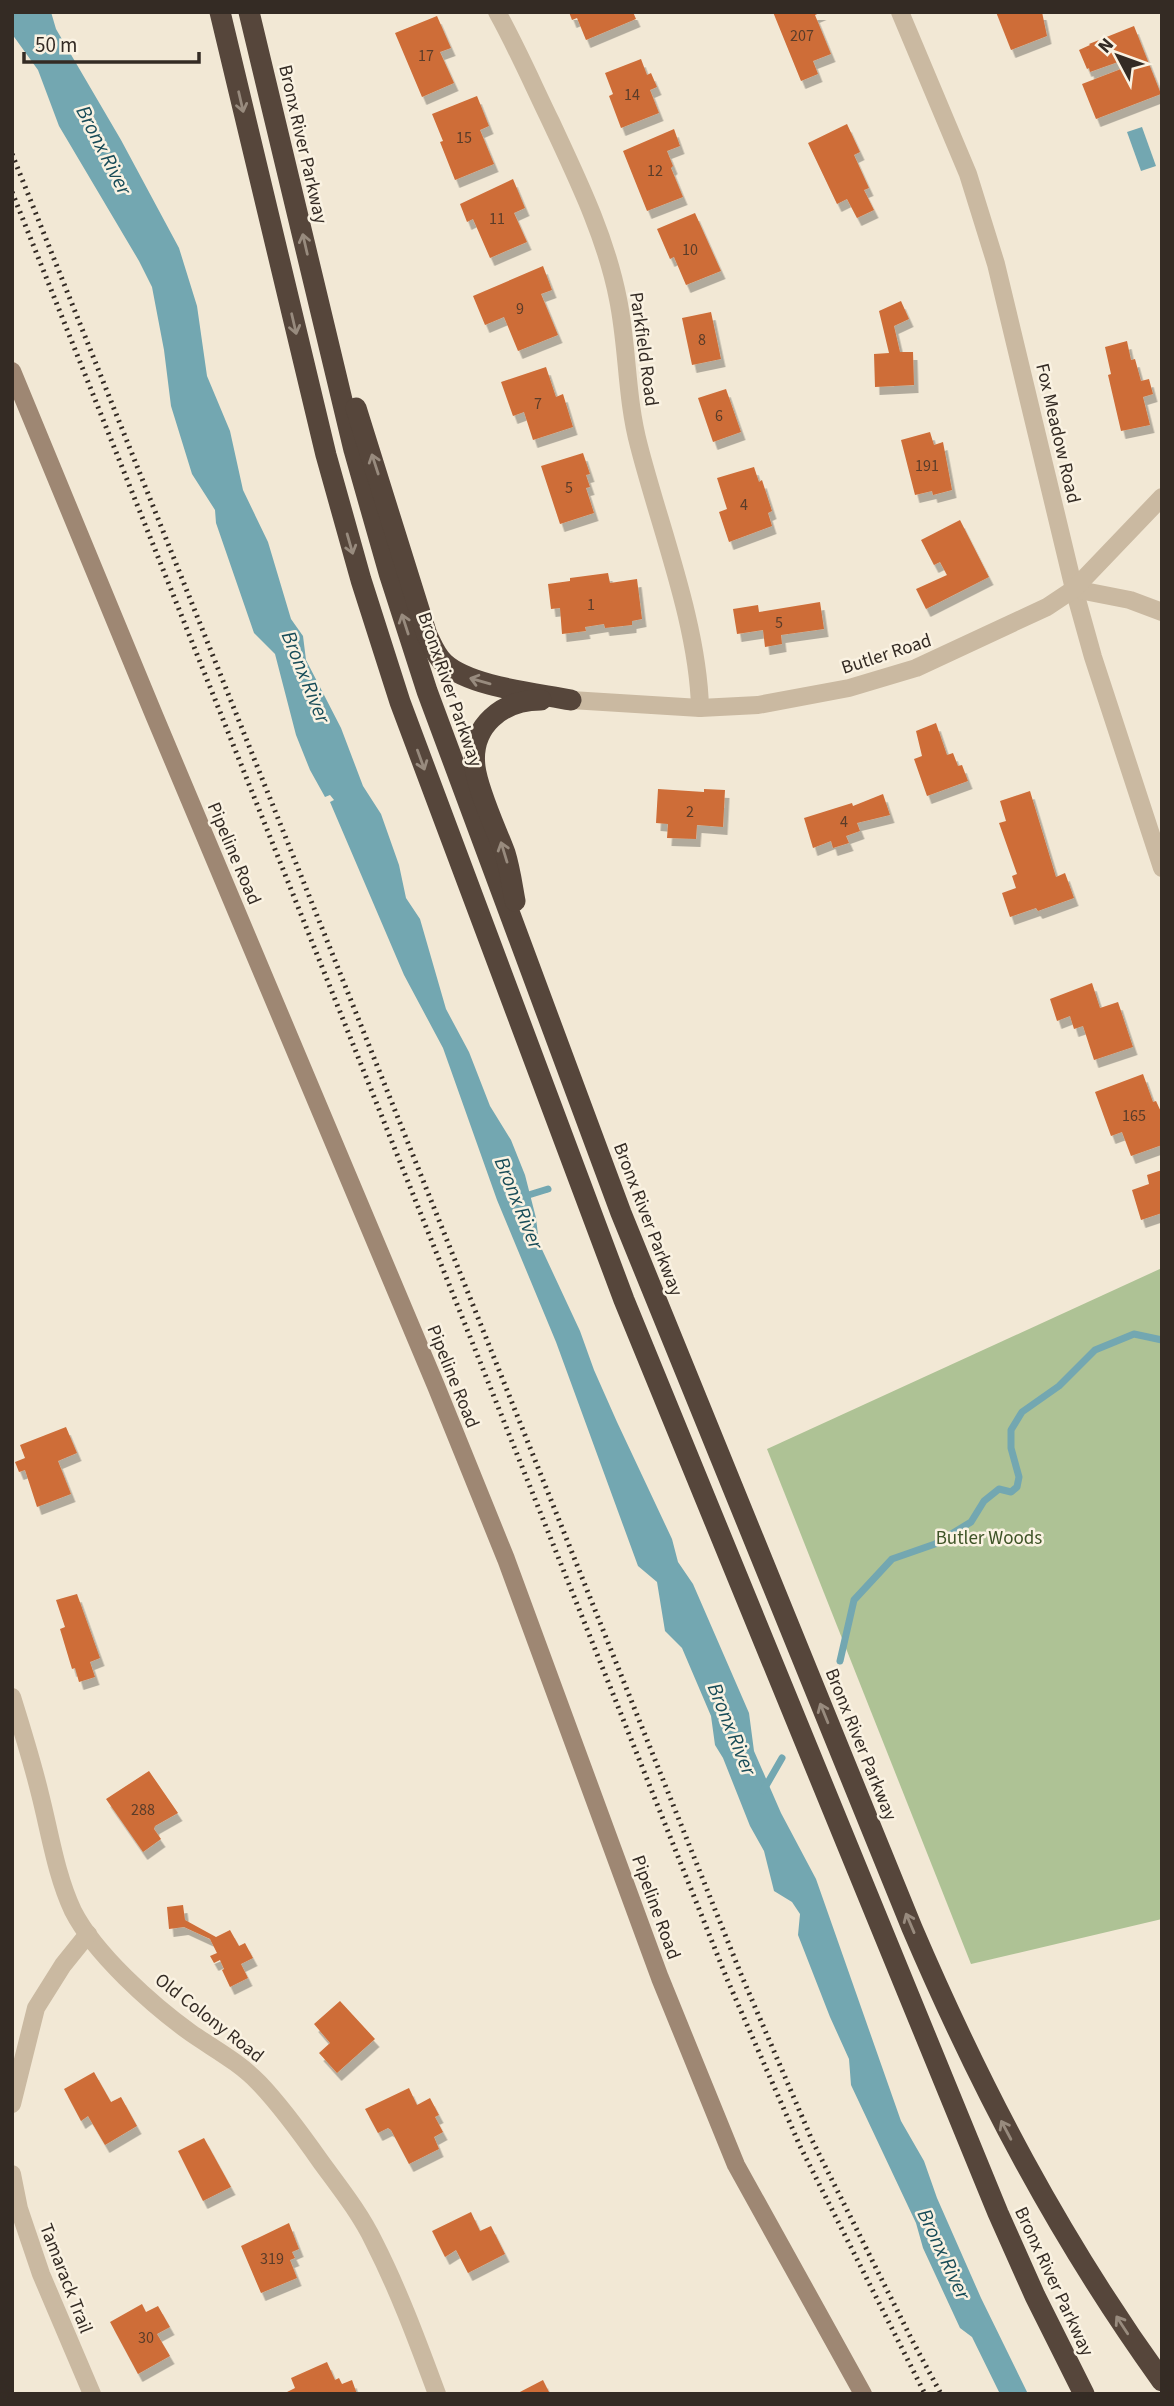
<svg xmlns="http://www.w3.org/2000/svg" width="1174" height="2406" font-family="'Source Sans 3',sans-serif">
  <defs>
    <filter id="shadow"><feDropShadow dx="4.5" dy="8" stdDeviation="0" flood-color="#0004"/></filter>
  </defs>
  <rect width="100%" height="100%" fill="#f2e8d5"/>
  <!-- green -->
  <polygon fill="#aec295" points="1162,1268 1162,1919 971,1964 767,1449"/>
  <!-- water -->
  <g fill="#73a7b1">
    <polygon points="12,12 51,12 56,29 121,140 179,248 197,306 207,376 230,431 243,490 268,542 291,619 303,636 306,660 341,728 363,786 381,814 399,865 406,898 420,919 446,1009 469,1052 490,1106 511,1140 525,1175 536,1218 539,1243 580,1331 594,1370 617,1422 672,1539 678,1562 693,1584 749,1713 754,1751 781,1813 816,1879 901,2121 924,2161 937,2198 981,2298 1028,2394 1000,2394 972,2337 960,2328 923,2248 916,2223 851,2085 849,2059 830,2017 798,1935 800,1914 792,1902 774,1891 764,1851 750,1826 723,1758 715,1745 711,1716 682,1648 665,1631 657,1582 638,1566 556,1342 497,1200 443,1048 404,975 330,802 334,800 330,795 325,797 310,770 296,735 275,654 254,633 216,523 215,510 192,474 171,406 164,350 152,287 139,261 59,126 38,70 12,34"/>
    <polygon points="1142,127 1156,166 1141,171 1127,132"/>
  </g>
  <g fill="none" stroke-linecap="round" stroke-linejoin="round">
    <!-- stream -->
    <g stroke="#73a7b1" stroke-width="7">
      <polyline points="522,1197 548,1189"/>
      <polyline points="840,1661 854,1600 892,1559 935,1544 971,1522 984,1501 999,1489 1011,1492 1017,1487 1019,1477 1011,1448 1011,1430 1022,1412 1059,1386 1095,1350 1134,1334 1162,1340"/>
      <polyline points="763,1791 782,1758"/>
    </g>
  </g>
  <!-- building -->
  <g fill="#ce6d38" filter="url(#shadow)">
    <polygon points="569,12 633,12 636,19 586,40 577,18 572,20"/>
    <polygon points="773,12 822,12 815,15 831,54 813,61 818,74 801,81"/>
    <polygon points="996,12 1042,12 1047,36 1011,50"/>
    <polygon points="437,16 451,48 440,52 454,83 422,97 395,33"/>
    <polygon points="1134,26 1161,94 1096,119 1082,84 1121,69 1118,62 1090,72 1089,68 1087,69 1079,50 1090,45 1089,44"/>
    <polygon points="641,59 647,75 651,73 657,87 650,90 659,113 621,128 609,96 613,94 605,73"/>
    <polygon points="477,96 489,126 480,130 494,164 455,180 440,142 443,141 432,114"/>
    <polygon points="847,124 860,152 854,155 869,188 864,190 874,210 857,218 847,199 837,204 808,143"/>
    <polygon points="674,129 680,146 667,151 673,166 671,168 683,197 647,211 623,151"/>
    <polygon points="513,179 525,208 514,213 527,242 490,258 473,219 467,222 460,204"/>
    <polygon points="695,213 721,271 686,285 674,257 670,259 657,229"/>
    <polygon points="543,266 552,290 541,294 558,335 518,351 504,317 485,325 473,296"/>
    <polygon points="901,301 909,319 894,326 900,352 913,352 914,385 875,387 874,354 889,353 879,311"/>
    <polygon points="711,312 721,359 692,365 682,318"/>
    <polygon points="1127,341 1131,360 1135,359 1141,381 1149,379 1153,394 1143,397 1150,425 1121,431 1108,375 1111,374 1105,347"/>
    <polygon points="546,367 556,397 563,394 573,427 533,440 524,412 513,416 501,382"/>
    <polygon points="726,389 741,432 713,442 698,398"/>
    <polygon points="930,432 934,445 943,442 952,490 933,495 932,491 915,495 901,440"/>
    <polygon points="583,453 590,474 586,475 590,487 586,488 594,513 560,524 541,466"/>
    <polygon points="754,467 759,482 762,480 772,511 768,513 772,526 729,542 719,512 727,509 717,478"/>
    <polygon points="960,520 989,577 926,609 916,589 947,575 940,562 934,565 921,540"/>
    <polygon points="608,573 610,583 637,579 642,619 632,621 632,625 605,628 604,624 585,627 586,631 562,634 560,608 551,609 548,584 570,581 570,578"/>
    <polygon points="820,602 824,629 781,635 782,644 765,647 763,630 737,634 733,609 758,605 759,612"/>
    <polygon points="936,723 947,755 953,753 958,766 962,765 968,781 927,796 914,759 922,756 916,731"/>
    <polygon points="658,789 704,792 704,789 725,790 723,827 697,825 696,839 667,838 668,824 656,823"/>
    <polygon points="1030,791 1056,877 1065,873 1074,898 1038,911 1036,908 1010,917 1002,893 1016,888 1012,876 1017,874 999,823 1006,821 1000,801"/>
    <polygon points="883,794 890,815 857,823 860,831 846,836 849,843 833,848 831,841 813,848 804,818 852,803 853,806"/>
    <polygon points="1092,983 1100,1008 1118,1002 1133,1047 1094,1060 1083,1026 1074,1029 1070,1016 1057,1021 1050,999"/>
    <polygon points="1143,1074 1153,1102 1156,1101 1162,1114 1162,1145 1131,1156 1122,1132 1111,1136 1095,1092"/>
    <polygon points="1162,1170 1162,1213 1141,1220 1132,1190 1149,1184 1147,1175"/>
    <polygon points="66,1427 77,1453 58,1461 71,1494 37,1507 25,1470 19,1472 15,1462 25,1458 20,1445"/>
    <polygon points="77,1594 100,1658 90,1662 95,1677 79,1682 75,1668 72,1669 60,1629 65,1627 56,1600"/>
    <polygon points="149,1771 178,1813 155,1826 154,1829 161,1839 143,1852 106,1799"/>
    <polygon points="183,1905 185,1920 216,1937 230,1930 239,1946 245,1943 253,1958 241,1964 248,1978 230,1987 222,1970 224,1969 220,1960 214,1963 210,1956 217,1953 210,1939 184,1927 169,1929 167,1907"/>
    <polygon points="340,2001 375,2039 337,2073 319,2053 330,2043 314,2024"/>
    <polygon points="94,2072 111,2102 121,2097 137,2126 105,2145 88,2116 81,2121 64,2089"/>
    <polygon points="409,2088 417,2105 430,2098 439,2115 435,2117 443,2132 434,2137 439,2149 409,2164 391,2130 388,2128 378,2133 365,2109"/>
    <polygon points="204,2138 231,2187 203,2201 178,2151"/>
    <polygon points="471,2212 480,2231 491,2226 505,2254 468,2273 456,2250 445,2257 432,2231"/>
    <polygon points="289,2223 299,2249 292,2252 295,2258 290,2260 297,2278 261,2293 241,2246"/>
    <polygon points="142,2304 146,2312 158,2306 170,2327 157,2334 170,2356 138,2374 110,2322"/>
    <polygon points="327,2362 335,2380 339,2378 342,2384 352,2380 357,2394 283,2394 295,2388 291,2378"/>
    <polygon points="543,2380 550,2394 516,2394"/>
  </g>
  <g fill="none" stroke-linecap="round" stroke-linejoin="round">
    <!-- street -->
    <g stroke="#cab9a1" stroke-width="18">
      <path d="M497 12C517 48 533 85 551 122 577 178 606 237 618 299 628 348 626 398 639 446 660 528 698 624 700 708"/>
      <polyline points="900,12 968,174 996,264 1074,589 1093,657 1162,868"/>
      <polyline points="1074,589 1130,600 1162,612"/>
      <polyline points="571,700 700,708 758,705 849,688 916,668 1047,607 1074,589 1162,497"/>
      <path d="M12 1697C22 1729 32 1761 40 1794 50 1833 56 1875 73 1911 95 1954 152 2005 191 2033 214 2049 239 2062 259 2083 282 2107 302 2135 321 2162 340 2188 360 2213 374 2242 399 2291 418 2343 437 2394"/>
      <polyline points="12,2104 36,2008 63,1965 88,1934"/>
      <polyline points="12,2174 19,2209 41,2274 92,2394"/>
    </g>
    <!-- secondary -->
    <polyline stroke="#9e8773" stroke-width="18" points="12,371 154,715 436,1386 506,1559 660,1978 736,2165 863,2394"/>
    <!-- highway -->
    <g stroke="#56463b" stroke-width="21">
      <polyline points="220,12 326,455 361,580 400,702 624,1300 998,2213 1035,2296 1084,2394"/>
      <path d="M249 12 354 450 389 573 427 691 621 1213 912 1928C981 2089 1059 2238 1162 2381"/>
      <path d="M356 408 427 635C432 645 436 656 444 663 470 687 536 693 571 700"/>
      <path d="M515 901C512 885 510 869 505 853 496 829 478 791 475 767 470 726 502 700 541 700"/>
    </g>
    <!-- rail -->
    <g stroke="#342b24" stroke-width="5" stroke-dasharray="2 5" stroke-linecap="butt">
      <polyline points="12,154 740,1972 812,2140 912,2340 941,2394"/>
      <polyline points="12,192 727,1979 800,2146 925,2394"/>
    </g>
  </g>
  <!-- one-way arrows -->
  <defs><path id="oneway-shaft" d="M-6 0H5M1.5-3L5.5 0L1.5 3" fill="none" stroke-width="1.6" stroke-linecap="round" stroke-linejoin="round" transform="scale(1.75)"/></defs>
  <g stroke="#988b7e">
    <use href="#oneway-shaft" transform="translate(241 102) rotate(77)"/>
    <use href="#oneway-shaft" transform="translate(305 244) rotate(-103)"/>
    <use href="#oneway-shaft" transform="translate(294 324) rotate(77)"/>
    <use href="#oneway-shaft" transform="translate(375 464) rotate(-108)"/>
    <use href="#oneway-shaft" transform="translate(350 544) rotate(74)"/>
    <use href="#oneway-shaft" transform="translate(405 624) rotate(-108)"/>
    <use href="#oneway-shaft" transform="translate(480 681) rotate(-164)"/>
    <use href="#oneway-shaft" transform="translate(421 760) rotate(70)"/>
    <use href="#oneway-shaft" transform="translate(504 852) rotate(-107)"/>
    <use href="#oneway-shaft" transform="translate(824 1713) rotate(-112)"/>
    <use href="#oneway-shaft" transform="translate(910 1923) rotate(-113)"/>
    <use href="#oneway-shaft" transform="translate(1006 2130) rotate(-118)"/>
    <use href="#oneway-shaft" transform="translate(1122 2325) rotate(-123)"/>
  </g>
  <g text-anchor="middle" stroke-width="5" stroke-linejoin="round" paint-order="stroke">
    <!-- number labels -->
    <g font-size="16" fill="#5a3c29">
      <text x="802" y="41">207</text>
      <text x="426" y="61">17</text>
      <text x="632" y="100">14</text>
      <text x="464" y="143">15</text>
      <text x="655" y="176">12</text>
      <text x="497" y="224">11</text>
      <text x="690" y="255">10</text>
      <text x="520" y="314">9</text>
      <text x="702" y="345">8</text>
      <text x="538" y="409">7</text>
      <text x="719" y="421">6</text>
      <text x="927" y="471">191</text>
      <text x="569" y="493">5</text>
      <text x="744" y="510">4</text>
      <text x="591" y="610">1</text>
      <text x="779" y="628">5</text>
      <text x="690" y="817">2</text>
      <text x="844" y="827">4</text>
      <text x="1134" y="1121">165</text>
      <text x="143" y="1815">288</text>
      <text x="272" y="2264">319</text>
      <text x="146" y="2343">30</text>
    </g>
    <!-- street labels -->
    <g font-size="19" fill="#342b24" stroke="#faf2e2">
      <text transform="translate(304 144) rotate(77)" y="7">Bronx River Parkway</text>
      <text transform="translate(645 349) rotate(82)" y="7">Parkfield Road</text>
      <text transform="translate(1059 433) rotate(77)" y="7">Fox Meadow Road</text>
      <text transform="translate(886 653) rotate(-18)" y="7">Butler Road</text>
      <text transform="translate(451 689) rotate(71)" y="7">Bronx River Parkway</text>
      <text transform="translate(235 853) rotate(67)" y="7">Pipeline Road</text>
      <text transform="translate(649 1219) rotate(69)" y="7">Bronx River Parkway</text>
      <text transform="translate(454 1376) rotate(68)" y="7">Pipeline Road</text>
      <text transform="translate(862 1744) rotate(68)" y="7">Bronx River Parkway</text>
      <text transform="translate(657 1907) rotate(70)" y="7">Pipeline Road</text>
      <text transform="translate(210 2017) rotate(38)" y="7">Old Colony Road</text>
      <text transform="translate(67 2278) rotate(69)" y="7">Tamarack Trail</text>
      <text transform="translate(1055 2281) rotate(65)" y="7">Bronx River Parkway</text>
    </g>
    <!-- park labels -->
    <g font-size="19" fill="#3e5427" stroke="#faf2e2">
      <text x="989" y="1544">Butler Woods</text>
    </g>
    <!-- water labels -->
    <g font-size="21" font-style="italic" fill="#184c58" stroke="#faf2e2">
      <text transform="translate(104 150) rotate(63)" y="7">Bronx River</text>
      <text transform="translate(306 677) rotate(68)" y="7">Bronx River</text>
      <text transform="translate(519 1203) rotate(68)" y="7">Bronx River</text>
      <text transform="translate(732 1729) rotate(68)" y="7">Bronx River</text>
      <text transform="translate(944 2254) rotate(65)" y="7">Bronx River</text>
    </g>
  </g>
  <!-- border -->
  <rect width="1174" height="2406" fill="none" stroke="#342b24" stroke-width="28"/>
  <!-- north arrow -->
  <g transform="translate(1118 56) rotate(311)" stroke="#faf2e2" stroke-width="5" paint-order="stroke">
  <path d="M0-5L12 26L0 18L-12 26Z" fill="#342b24"/>
  <text y="-10" font-size="19" font-weight="bold" text-anchor="middle" fill="#342b24">N</text>
  </g>
  <!-- scale -->
  <path d="M24 52v10h175v-10" fill="none" stroke="#342b24" stroke-width="3.5"/>
  <text x="35" y="52" font-size="21" fill="#342b24" stroke="#faf2e2" stroke-width="5" paint-order="stroke">50 m</text>
</svg>
